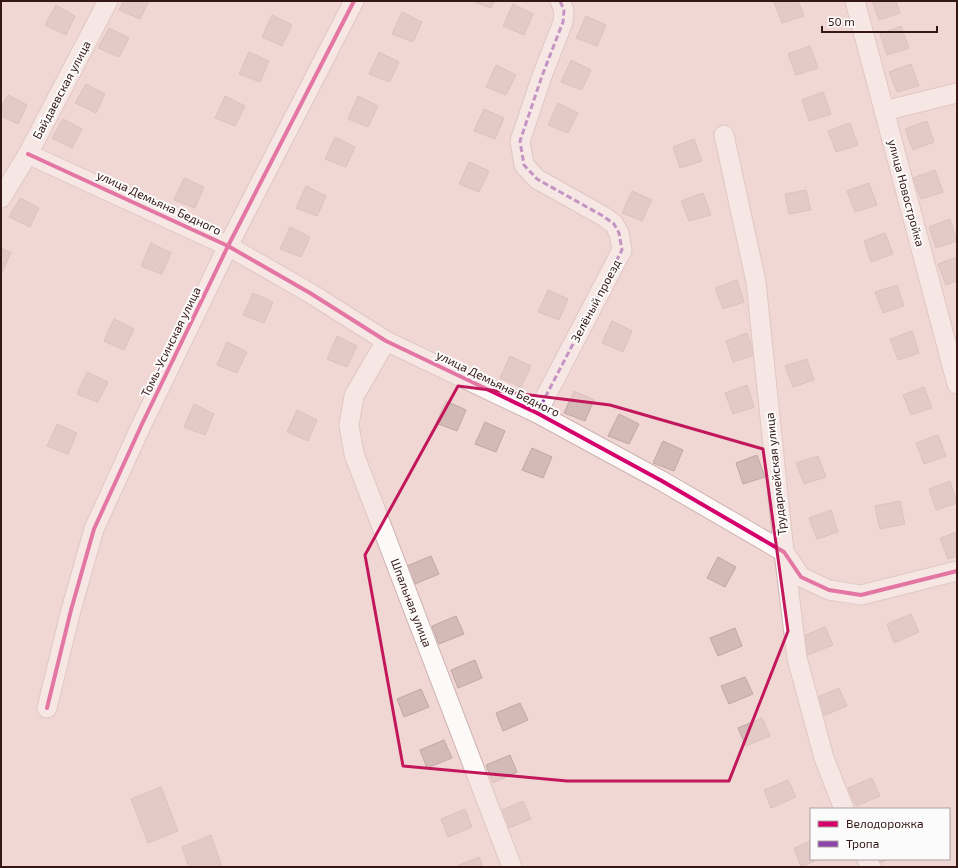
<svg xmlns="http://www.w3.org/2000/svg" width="958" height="868" font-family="'Exo 2',sans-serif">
  <rect width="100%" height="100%" fill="#f0d7d4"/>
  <!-- building -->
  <g fill="#d3bab7" stroke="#c1a8a6">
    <polygon points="124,1 149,1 140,19 119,10"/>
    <polygon points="472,1 494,1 491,8"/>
    <polygon points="778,1 798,1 804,16 782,23 774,2"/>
    <polygon points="872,1 896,1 900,13 879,20"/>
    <polygon points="513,4 533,14 524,35 503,26"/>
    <polygon points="56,5 75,16 66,35 45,25"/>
    <polygon points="402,12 422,22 413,42 392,34"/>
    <polygon points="272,15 292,25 282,46 262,37"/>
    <polygon points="586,16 606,25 597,46 576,38"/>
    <polygon points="901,26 909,48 887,55 880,34"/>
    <polygon points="109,28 129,38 119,57 98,48"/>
    <polygon points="810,46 818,68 796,75 788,54"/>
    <polygon points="249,52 269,61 260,82 239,74"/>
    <polygon points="379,52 399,62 390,82 369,74"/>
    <polygon points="571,60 591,70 582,90 561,82"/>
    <polygon points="911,64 919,86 897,92 889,72"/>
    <polygon points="496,65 516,75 506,95 486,87"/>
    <polygon points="86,84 105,94 96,113 75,103"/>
    <polygon points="823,92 831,114 809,121 802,100"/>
    <polygon points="8,95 27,105 18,124 1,116 1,107"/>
    <polygon points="225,96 245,106 235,126 215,118"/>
    <polygon points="358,96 378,106 368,127 348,119"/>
    <polygon points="558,103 578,113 568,133 548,125"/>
    <polygon points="484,109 504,118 495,139 474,131"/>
    <polygon points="63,119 82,129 72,148 52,138"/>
    <polygon points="927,121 934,142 913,150 905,129"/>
    <polygon points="850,123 858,145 836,152 828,131"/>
    <polygon points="335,137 355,147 346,167 325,159"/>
    <polygon points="694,139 702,161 680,168 673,147"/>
    <polygon points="469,162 489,171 479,192 459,184"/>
    <polygon points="935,170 943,192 921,199 913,178"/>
    <polygon points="184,178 204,187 195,208 174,200"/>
    <polygon points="869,183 877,205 855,212 847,191"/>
    <polygon points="306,186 326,196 317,216 296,208"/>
    <polygon points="806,190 811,210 789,214 785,194"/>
    <polygon points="632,191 652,200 642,221 622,213"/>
    <polygon points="703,193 711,215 689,221 681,201"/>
    <polygon points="20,198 39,208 30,227 9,217"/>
    <polygon points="950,219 957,241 936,248 929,227"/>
    <polygon points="290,227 310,237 301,257 280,249"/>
    <polygon points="885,233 893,254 871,262 864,241"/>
    <polygon points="151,243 171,253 162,274 141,266"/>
    <polygon points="1,248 11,253 2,272 1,272"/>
    <polygon points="957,257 957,281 946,285 938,264"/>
    <polygon points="737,280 744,302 723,309 715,288"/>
    <polygon points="897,285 904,306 883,313 875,292"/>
    <polygon points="548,290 568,299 559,320 538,312"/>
    <polygon points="253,293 273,302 264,323 243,315"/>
    <polygon points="114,319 134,329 124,350 104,341"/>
    <polygon points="612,321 632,331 623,352 602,343"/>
    <polygon points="912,331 919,353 898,360 890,339"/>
    <polygon points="747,333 755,355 733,362 726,341"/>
    <polygon points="337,336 357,346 347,367 327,359"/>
    <polygon points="227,342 247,352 237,373 217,365"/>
    <polygon points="510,356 531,366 521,387 500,378"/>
    <polygon points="807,359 814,380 793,387 785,366"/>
    <polygon points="87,372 108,382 98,402 77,394"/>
    <polygon points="747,385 754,407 733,414 725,393"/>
    <polygon points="924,387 932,408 911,415 903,395"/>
    <polygon points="574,391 594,400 585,421 564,413"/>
    <polygon points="446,401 466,410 457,431 436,423"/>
    <polygon points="194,404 214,414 205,435 184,427"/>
    <polygon points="297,410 317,420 308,441 287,432"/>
    <polygon points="619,414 639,424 629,444 608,436"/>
    <polygon points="485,422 505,431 496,452 475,444"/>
    <polygon points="57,424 77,433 68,454 47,446"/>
    <polygon points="938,435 946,456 924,464 916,443"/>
    <polygon points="663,441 683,450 674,471 653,463"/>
    <polygon points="532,448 552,457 543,478 522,470"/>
    <polygon points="757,455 765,477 743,484 736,463"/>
    <polygon points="818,456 826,477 804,484 796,463"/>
    <polygon points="950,481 957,503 936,510 929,489"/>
    <polygon points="900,501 905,524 880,529 875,506"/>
    <polygon points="831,510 838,532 817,539 809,518"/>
    <polygon points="957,532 957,556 948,559 940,538"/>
    <polygon points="431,556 439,574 415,584 407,566"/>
    <polygon points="718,557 736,567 725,587 707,578"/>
    <polygon points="911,614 919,632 894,643 887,624"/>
    <polygon points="456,616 464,634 439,644 432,626"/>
    <polygon points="825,627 833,645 808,655 801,637"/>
    <polygon points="735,628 742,646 718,656 710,638"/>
    <polygon points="475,660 482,678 458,688 451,670"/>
    <polygon points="745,677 753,694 729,704 721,686"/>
    <polygon points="839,688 847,706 823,716 815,698"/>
    <polygon points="421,689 429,707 404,717 397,699"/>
    <polygon points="520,703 528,720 503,731 496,713"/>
    <polygon points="762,718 770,736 746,746 738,728"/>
    <polygon points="444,740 452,758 427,768 420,750"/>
    <polygon points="510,755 517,772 493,783 486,765"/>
    <polygon points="872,778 880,796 856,806 848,788"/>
    <polygon points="788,780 796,797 771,808 764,790"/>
    <polygon points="161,787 178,831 148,843 131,799"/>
    <polygon points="523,801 531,819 506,829 499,811"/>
    <polygon points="465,809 472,827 448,837 441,819"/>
    <polygon points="211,835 222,867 189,867 182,847"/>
    <polygon points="811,841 811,859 819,859 801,867 794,848"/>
    <polygon points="479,857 483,867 455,867"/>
    <polygon points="878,859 889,859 880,863"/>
  </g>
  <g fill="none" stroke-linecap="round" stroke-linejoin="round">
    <!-- minor casing -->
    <g stroke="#ccb3b0" stroke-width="21">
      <g id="minor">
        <polyline points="855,1 957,384"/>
        <polyline points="884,111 957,93"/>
        <polyline points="724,135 756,282 784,552 797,658 824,758 844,809"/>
        <polyline points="28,154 228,246 310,293 386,341 537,413 662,481 784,552 801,577 829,590 861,595 957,571"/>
        <polyline points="1,198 28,154 108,1"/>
        <polyline points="386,341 354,396 349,425 354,454 512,867"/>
        <polyline points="537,413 622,250 619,233 614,224 603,216 537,179 524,165 520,141 542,76 563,22 564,10 560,1"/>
        <polyline points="47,708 71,610 94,529 142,424 228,246 354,1"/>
        <polyline points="867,859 871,867"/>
      </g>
    </g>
    <!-- minor -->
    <use href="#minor" stroke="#fdf9f9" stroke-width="19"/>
    <!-- quiet -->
    <polyline stroke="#8e44ad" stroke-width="3" stroke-dasharray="6 3" stroke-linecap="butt" points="537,413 622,250 619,233 614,224 603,216 537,179 524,165 520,141 542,76 563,22 564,10 560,1"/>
    <!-- cycleway casing -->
    <g stroke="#fbfbfb" stroke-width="6">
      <g id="cycleway">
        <polyline points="28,154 228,246 310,293 386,341 537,413 662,481 784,552 801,577 829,590 861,595 957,571"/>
        <polyline points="47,708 71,610 94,529 142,424 228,246 354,1"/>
      </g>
    </g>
    <!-- cycleway -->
    <use href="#cycleway" stroke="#d6006c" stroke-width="4"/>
  </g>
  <!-- marked area -->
  <path d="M0 0H958V868H0ZM458 386 610 405 763 449 788 631 729 781H567L403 766 365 555Z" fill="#f0d7d4" fill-opacity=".55" fill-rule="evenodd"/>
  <path fill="none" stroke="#c2185b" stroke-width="3" stroke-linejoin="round" d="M458 386 610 405 763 449 788 631 729 781H567L403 766 365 555Z"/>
  <g text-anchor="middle" stroke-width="4" stroke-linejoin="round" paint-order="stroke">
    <!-- street labels -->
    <g font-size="12" fill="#351816" stroke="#fbfbfb">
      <text transform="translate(62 90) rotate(-62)" y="4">Байдаевская улица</text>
      <text transform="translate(906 193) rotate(75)" y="4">улица Новостройка</text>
      <text transform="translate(159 203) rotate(25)" y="4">улица Демьяна Бедного</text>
      <text transform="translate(596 301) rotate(-62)" y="4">Зелёный проезд</text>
      <text transform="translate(171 342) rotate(-64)" y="4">Томь-Усинская улица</text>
      <text transform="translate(498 384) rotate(26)" y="4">улица Демьяна Бедного</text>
      <text transform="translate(776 474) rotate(-96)" y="4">Трудармейская улица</text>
      <text transform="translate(411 603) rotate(69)" y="4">Шпальная улица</text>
    </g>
  </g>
  <!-- border -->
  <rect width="958" height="868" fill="none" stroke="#351816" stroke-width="4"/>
  <!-- legend -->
  <rect x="810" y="808" width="140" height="52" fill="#fbfbfb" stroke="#aca09f"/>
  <rect x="818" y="821" width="20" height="6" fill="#d6006c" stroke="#aca09f"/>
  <text x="846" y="828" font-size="12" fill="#351816">Велодорожка</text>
  <rect x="818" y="841" width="20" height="6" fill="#8e44ad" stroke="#aca09f"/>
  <text x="846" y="848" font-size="12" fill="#351816">Тропа</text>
  <!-- scale -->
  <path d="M822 26v6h115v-6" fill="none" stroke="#351816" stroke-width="2"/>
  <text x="828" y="26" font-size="12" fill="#351816" stroke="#fbfbfb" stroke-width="3" paint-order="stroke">50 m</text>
</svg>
